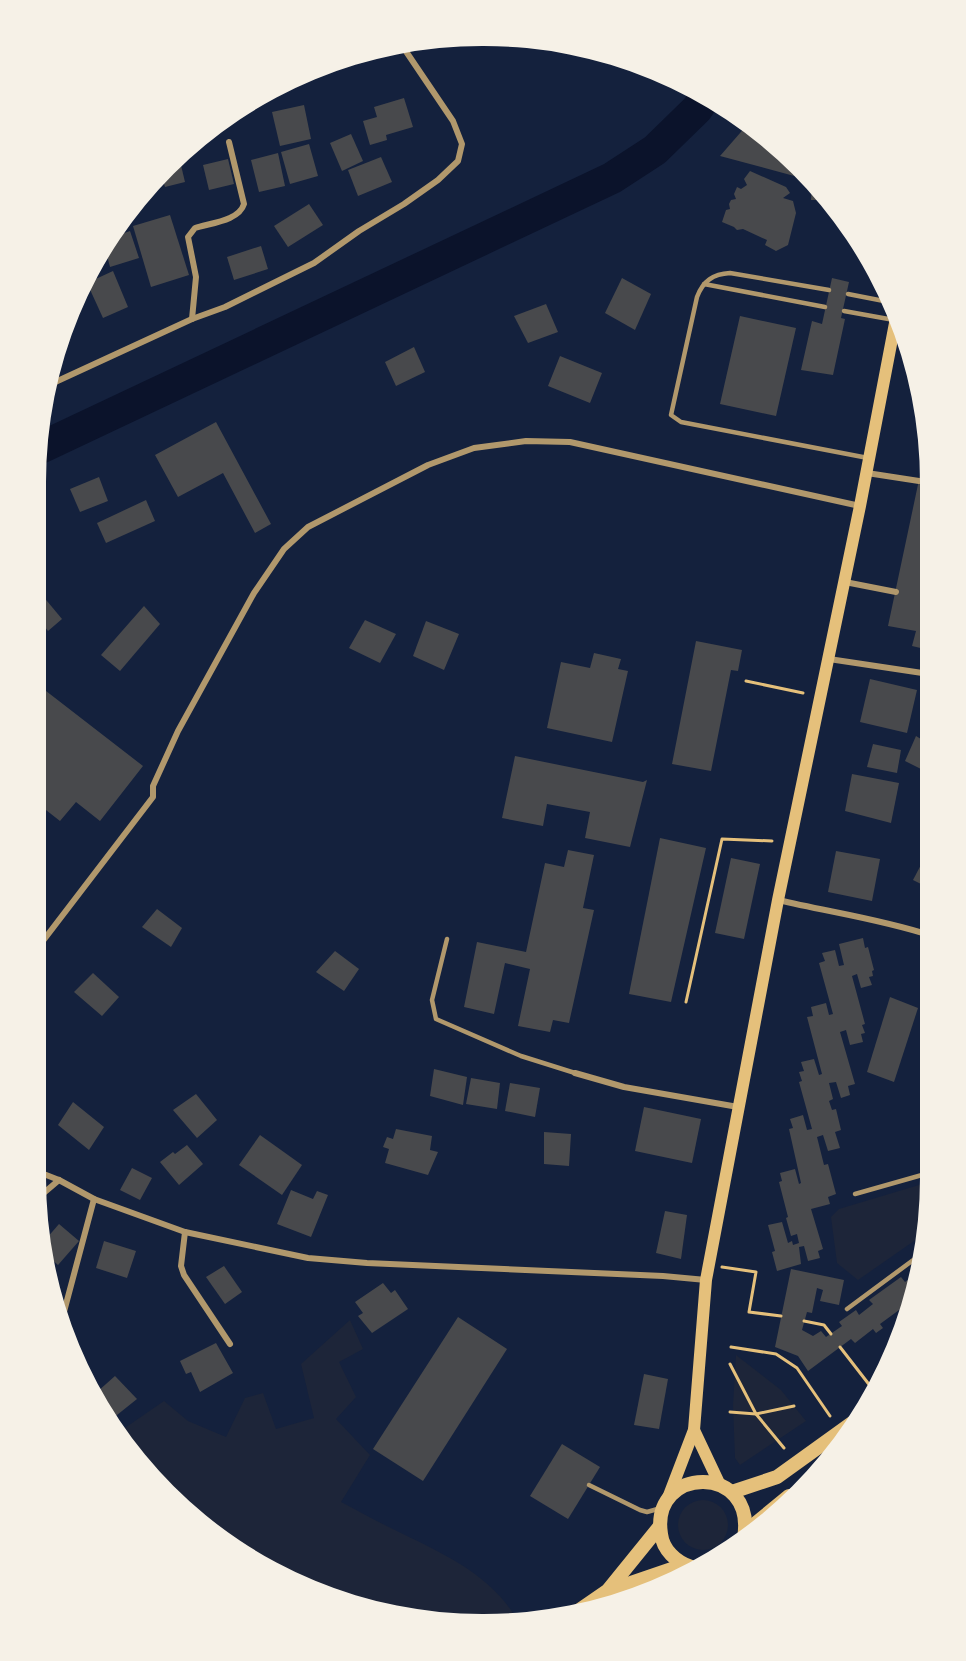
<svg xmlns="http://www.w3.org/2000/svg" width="966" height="1661" font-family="'Fira Sans',sans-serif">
  <rect width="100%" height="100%" fill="#14213d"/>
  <!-- green -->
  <g fill="#1d2539">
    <polygon points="929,1182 929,1208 924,1234 858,1280 837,1263 831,1217 839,1209"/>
    <path d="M350 1320 363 1349 339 1362 356 1397 336 1419 370 1455 341 1502C362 1513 382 1524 403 1534 448 1556 494 1577 519 1623L512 1624 367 1610 234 1549 128 1450 119 1432 164 1401 188 1421 226 1437 245 1398 263 1393 276 1429 314 1418 301 1364Z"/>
    <polygon points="736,1355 781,1390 806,1421 740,1465 735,1458 733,1405"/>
    <circle cx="703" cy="1525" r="25"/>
  </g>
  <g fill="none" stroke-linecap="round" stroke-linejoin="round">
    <!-- river -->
    <polyline stroke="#0b132b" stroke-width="32" points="38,449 612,178 655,150 697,109 705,97"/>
  </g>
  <!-- building -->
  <g fill="#48494c">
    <polygon points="404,98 413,127 386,135 387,140 370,145 363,121 377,117 374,107"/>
    <polygon points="304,105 311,139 280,146 272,112"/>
    <polygon points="241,108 242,118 225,120 234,112"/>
    <polygon points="747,125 799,167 809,180 720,156"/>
    <polygon points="351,134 363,161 342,171 330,143"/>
    <polygon points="309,144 318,176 290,184 281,152"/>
    <polygon points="278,153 285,186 259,192 251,160"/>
    <polygon points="179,157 185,182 165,187 161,174"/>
    <polygon points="381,157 392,182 358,196 348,170"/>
    <polygon points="228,159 234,184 209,190 203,165"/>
    <polygon points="750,171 786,187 790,193 783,198 793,201 796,213 788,245 776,251 765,245 767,240 743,229 737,230 734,227 722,222 726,210 730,209 729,204 731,200 736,199 734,194 737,187 741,189 747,185 744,179"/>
    <polygon points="812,184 825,200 811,200"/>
    <polygon points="309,204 323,225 288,247 274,226"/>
    <polygon points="170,215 189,275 151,287 133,226"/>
    <polygon points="130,231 139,258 110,267 105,248 110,238"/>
    <polygon points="261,246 268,269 234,280 227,257"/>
    <polygon points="113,271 128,307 103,318 87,283"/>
    <polygon points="622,278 651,294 635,330 605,313"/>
    <polygon points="832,278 849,282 841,318 845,319 833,375 801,370 812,321 822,324"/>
    <polygon points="546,304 558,332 528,343 514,316"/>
    <polygon points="740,316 796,328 776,416 720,404"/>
    <polygon points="414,347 425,372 396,386 385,362"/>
    <polygon points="560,356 602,373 590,403 548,386"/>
    <polygon points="216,422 271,524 255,533 223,473 178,497 155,455"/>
    <polygon points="927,442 929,453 929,565 921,606 929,608 929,650 912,646 916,631 888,626"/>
    <polygon points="99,477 108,501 80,512 70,489"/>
    <polygon points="146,500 155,521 106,543 97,523"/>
    <polygon points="37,589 62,619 48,631 37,617"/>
    <polygon points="144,606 160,624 120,671 101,655"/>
    <polygon points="365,620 396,634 380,663 349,648"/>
    <polygon points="426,621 459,634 444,670 413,656"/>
    <polygon points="696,641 742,650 738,671 731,670 711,771 672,764"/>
    <polygon points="594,653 621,659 618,669 628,671 612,742 547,728 561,662 590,668"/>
    <polygon points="870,679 917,690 907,733 860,722"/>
    <polygon points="37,684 143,766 100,821 76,802 60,821 37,803"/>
    <polygon points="916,736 929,744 929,773 905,761"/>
    <polygon points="873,744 901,750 897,773 867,767"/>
    <polygon points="515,756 643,782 647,780 630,847 585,838 590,812 547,804 543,826 502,818"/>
    <polygon points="852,774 899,783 891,823 845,811"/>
    <polygon points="660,838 706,848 671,1002 629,994"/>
    <polygon points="568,850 594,855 583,908 594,910 569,1023 553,1020 550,1032 518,1026 530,969 505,963 494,1014 464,1007 477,942 526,952 545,863 564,867"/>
    <polygon points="836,851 880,859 872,901 828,892"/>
    <polygon points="731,858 760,864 744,939 715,933"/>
    <polygon points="924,859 929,861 929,888 913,880"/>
    <polygon points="157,909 182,928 171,947 142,927"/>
    <polygon points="863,938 865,948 868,947 874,970 872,971 873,976 869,977 872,985 861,988 857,974 852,976 865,1024 862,1025 865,1033 861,1034 863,1042 850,1045 846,1030 840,1032 855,1084 848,1086 850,1095 841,1098 836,1082 829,1083 833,1099 829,1101 832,1110 836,1109 841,1130 835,1132 840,1148 828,1151 823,1135 817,1137 824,1165 828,1164 836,1194 828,1197 830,1204 811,1209 823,1249 818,1251 820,1258 808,1261 804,1246 799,1247 801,1264 777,1271 772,1252 775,1251 768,1225 782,1222 788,1243 792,1241 793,1245 799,1243 797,1234 791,1236 786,1218 788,1217 779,1182 782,1181 780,1173 795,1169 799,1184 801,1183 789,1129 793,1128 790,1119 803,1115 807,1130 812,1129 799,1082 802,1081 799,1072 804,1071 801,1062 814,1059 819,1075 822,1074 807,1017 813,1016 811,1007 826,1003 829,1015 833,1014 819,963 825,961 822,953 835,950 839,966 844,965 839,944"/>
    <polygon points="335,951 359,969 344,991 316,972"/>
    <polygon points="93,973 119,997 102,1016 74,992"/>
    <polygon points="890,997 918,1008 894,1082 867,1072"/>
    <polygon points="434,1069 467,1077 463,1105 430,1096"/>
    <polygon points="471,1078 500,1083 497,1109 466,1104"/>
    <polygon points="510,1083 540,1088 535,1117 505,1111"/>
    <polygon points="196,1094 217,1120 197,1138 173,1110"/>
    <polygon points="73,1102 104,1127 89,1150 58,1125"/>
    <polygon points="644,1107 701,1119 692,1163 635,1151"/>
    <polygon points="396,1129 432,1136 430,1150 438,1152 428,1175 385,1163 389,1149 383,1147 387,1137 393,1139"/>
    <polygon points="544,1132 571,1134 569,1166 544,1164"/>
    <polygon points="260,1135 302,1165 282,1195 239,1165"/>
    <polygon points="187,1145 203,1164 179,1185 160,1162 173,1152 175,1154"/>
    <polygon points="132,1168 152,1178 140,1200 120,1190"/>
    <polygon points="291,1190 313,1199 317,1191 328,1195 311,1237 277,1224"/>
    <polygon points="665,1211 687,1215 681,1259 656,1253"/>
    <polygon points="59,1224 79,1241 58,1265 49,1257 46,1239"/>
    <polygon points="104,1241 136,1251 127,1278 96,1268"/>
    <polygon points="224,1266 242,1292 225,1304 206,1277"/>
    <polygon points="791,1269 844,1280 839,1305 820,1301 823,1290 817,1288 812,1313 807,1312 802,1330 813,1336 821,1331 826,1337 842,1326 839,1322 856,1310 859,1315 873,1304 869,1300 901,1277 905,1282 916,1274 910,1302 880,1324 883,1328 876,1333 873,1329 855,1343 851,1339 808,1371 798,1356 775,1347"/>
    <polygon points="383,1283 391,1293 395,1290 408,1309 372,1333 358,1316 363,1313 355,1302"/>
    <polygon points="458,1317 507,1349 423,1481 373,1449"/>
    <polygon points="216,1343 233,1373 200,1392 191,1372 186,1374 180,1361"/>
    <polygon points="644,1374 668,1379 659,1429 634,1425"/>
    <polygon points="115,1376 137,1399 112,1419 97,1392"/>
    <polygon points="562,1444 600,1467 568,1519 530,1496"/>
  </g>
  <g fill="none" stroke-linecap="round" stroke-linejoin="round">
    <!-- path -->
    <g stroke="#e5c07b" stroke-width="3">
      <polyline points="746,681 803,693"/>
      <polyline points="686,1002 722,839 772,841"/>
      <polyline points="722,1267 756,1272 749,1312 781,1316"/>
      <polyline points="804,1321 824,1325 831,1334"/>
      <polyline points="731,1347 776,1354 797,1368 830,1416"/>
      <polyline points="840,1347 871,1387"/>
      <polyline points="730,1364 756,1414 784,1448"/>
      <polyline points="730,1412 756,1414 794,1406"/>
    </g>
    <!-- service -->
    <g stroke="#b1986c" stroke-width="4.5">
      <polyline points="704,284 825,307"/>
      <path d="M829 290 730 273C713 274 703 281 697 297L671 415 681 422 868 458"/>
      <polyline points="848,294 889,302"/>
      <polyline points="844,311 894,320"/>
      <polyline points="447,939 432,1000 436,1019 521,1056 575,1073"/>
      <polyline points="855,1194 929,1173"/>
      <polyline points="847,1309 920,1255"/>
      <polyline points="589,1485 640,1510 647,1512 661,1508"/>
    </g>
    <!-- minor -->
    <g stroke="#b1986c" stroke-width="6">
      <path d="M192 319 196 277 188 237 195 228C210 223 239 221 244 204L229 142"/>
      <polyline points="51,384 192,319 225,307 314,263 359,231 404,204 438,180 458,161 462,144 453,121 401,44"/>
      <polyline points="867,473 919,481"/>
      <polyline points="845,582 896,592"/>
      <polyline points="923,597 929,597"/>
      <polyline points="829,659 929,674"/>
      <path d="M778 900C829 912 880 919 929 935"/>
      <polyline points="36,950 153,797 153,786 178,731 254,593 284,549 308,527 428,465 474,448 526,441 570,442 860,506"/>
      <polyline points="575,1073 624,1087 738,1107"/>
      <polyline points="36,1171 59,1180 94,1199 185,1232 308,1258 367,1263 663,1276 706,1280"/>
      <polyline points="39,1197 59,1180"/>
      <polyline points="185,1232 181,1266 184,1275 230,1344"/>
      <polyline points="61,1323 94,1199"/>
    </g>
    <!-- secondary -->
    <g stroke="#e5c07b" stroke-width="12">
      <polyline points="439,40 516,39"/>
      <polyline points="694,1430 720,1485"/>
      <polyline points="668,1498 694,1430 706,1280 778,900 860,506 896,318"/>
    </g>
    <!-- primary -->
    <g stroke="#e5c07b" stroke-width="14">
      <polyline points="732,1492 777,1477 859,1418"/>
      <polyline points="745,1532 789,1496"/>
      <path d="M691 1567C676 1562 663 1550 661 1534 650 1465 757 1463 744 1538"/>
      <polyline points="609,1589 660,1526"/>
      <polyline points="578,1611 607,1591 683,1565"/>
    </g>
  </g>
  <!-- crop -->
  <path d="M0 0H966V1661H0ZM482 46H484A436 436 0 0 1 920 482V1178A436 436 0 0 1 484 1614H482A436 436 0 0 1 46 1178V482A436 436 0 0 1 482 46Z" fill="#f6f1e7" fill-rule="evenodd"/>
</svg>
